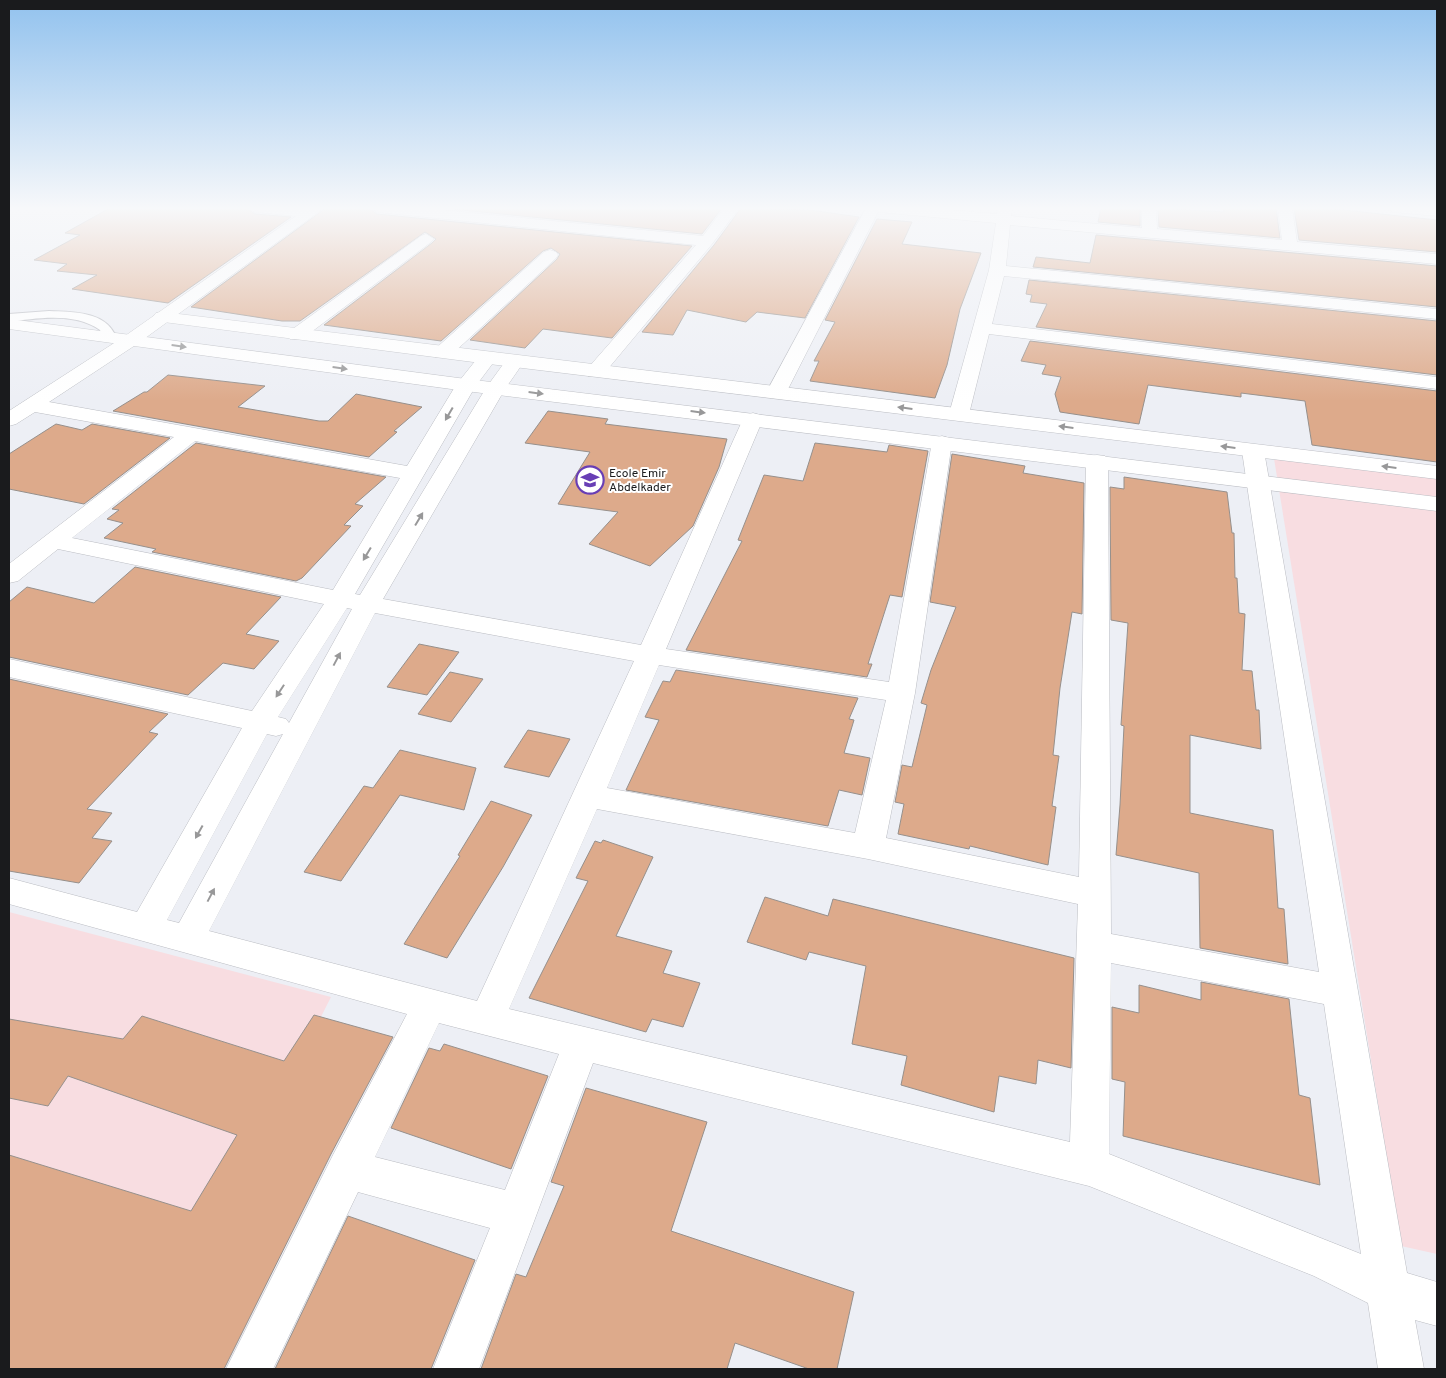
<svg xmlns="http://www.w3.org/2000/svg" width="1446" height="1378" font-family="Overpass,sans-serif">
  <rect width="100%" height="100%" fill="#edeff5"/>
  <!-- industrial -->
  <g fill="#f8dde1">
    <polygon points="1272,446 1437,466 1437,1254 1401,1246"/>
    <polygon points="9,912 331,997 143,1369 9,1369"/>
  </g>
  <!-- building -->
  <g fill="#ddaa8b" stroke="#96908c">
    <polygon points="110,208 246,208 255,214 291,217 168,303 72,289 97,275 57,271 67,264 34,260 80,235 65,233"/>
    <polygon points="326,208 368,208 377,214 692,246 612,338 543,329 525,348 470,340 557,259 560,254 551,248 543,251 441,341 324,325 432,243 436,239 425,232 300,321 282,321 191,307"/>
    <polygon points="442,208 722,208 702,234"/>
    <polygon points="741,208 810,210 859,217 805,318 757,312 746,322 687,310 673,335 642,332 714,245"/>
    <polygon points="1101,208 1140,208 1140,226 1098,222"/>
    <polygon points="1158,208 1224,212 1223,208 1276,208 1280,238 1159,227"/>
    <polygon points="1294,208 1325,208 1437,220 1437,252 1299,240"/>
    <polygon points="877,219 912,222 902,244 981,253 960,309 947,365 935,398 810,381 819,361 814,361 835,322 825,320"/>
    <polygon points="1096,235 1437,266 1437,307 1033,267 1036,257 1090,263"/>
    <polygon points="1029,280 1437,321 1437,375 1036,327 1047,304 1030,302 1032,295 1026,294"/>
    <polygon points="1030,341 1437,391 1437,462 1312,445 1305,401 1241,393 1241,397 1148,385 1139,424 1060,412 1055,394 1061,377 1042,374 1046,365 1021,361"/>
    <polygon points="168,375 265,386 238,407 319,421 328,421 356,394 422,407 394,431 397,432 369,457 113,411 144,392 147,392"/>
    <polygon points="548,411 608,419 605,424 727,439 719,467 693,526 650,566 589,544 618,512 558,504 590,452 525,443"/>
    <polygon points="56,424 82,430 92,424 170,438 84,504 9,489 9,454"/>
    <polygon points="196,443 386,477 355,504 363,506 344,525 351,526 302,578 296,581 152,552 156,549 104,538 123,523 107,519 119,510 112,509"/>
    <polygon points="815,443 887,452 889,445 928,451 902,597 890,595 868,664 872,664 867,677 686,650 742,541 738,540 764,475 803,481"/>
    <polygon points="952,454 1025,466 1023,473 1084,483 1082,614 1072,612 1060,688 1053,755 1059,756 1052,806 1056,807 1048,865 970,846 969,849 898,834 904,804 895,802 902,765 912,767 927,705 921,703 931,670 956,607 930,602"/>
    <polygon points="1124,477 1227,492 1232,533 1234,533 1235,578 1237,578 1239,613 1245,614 1242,670 1252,671 1256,710 1259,710 1261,749 1190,735 1190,813 1273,830 1278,908 1284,909 1288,964 1200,948 1199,873 1116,855 1120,805 1124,726 1121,725 1128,623 1111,620 1110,487 1124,489"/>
    <polygon points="135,567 281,597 246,634 279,641 254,669 223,663 188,695 9,657 9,602 27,587 94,603"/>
    <polygon points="419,644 459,652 427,695 387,687"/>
    <polygon points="676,670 858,698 849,719 854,720 844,753 870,758 862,795 839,790 828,826 626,790 659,720 645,717 663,681 670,682"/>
    <polygon points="450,672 483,679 451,722 418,714"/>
    <polygon points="9,679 168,714 149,732 158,734 87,809 112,813 92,838 112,841 79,883 9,871"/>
    <polygon points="528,730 570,739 549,777 504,767"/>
    <polygon points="400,750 476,768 464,810 400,795 341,881 304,872 364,786 373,788"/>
    <polygon points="491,801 532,815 503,867 447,958 404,944 460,856 458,855"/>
    <polygon points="603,840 653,857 616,936 672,951 663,973 700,983 683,1027 652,1019 646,1032 529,998 588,881 576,878 595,841 601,843"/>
    <polygon points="765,897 828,916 833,899 1074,958 1071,1068 1038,1060 1036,1084 999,1076 994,1112 901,1085 907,1056 852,1044 866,966 809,952 806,960 747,942"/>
    <polygon points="1201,982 1289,999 1299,1095 1310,1098 1320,1185 1123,1136 1125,1082 1112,1079 1112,1007 1139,1013 1139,985 1201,1000"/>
    <polygon points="314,1015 393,1037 331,1154 224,1369 9,1369 9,1155 191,1211 237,1135 68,1076 48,1106 9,1098 9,1019 123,1039 142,1016 284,1061"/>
    <polygon points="444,1044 548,1076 511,1169 391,1128 429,1048 440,1051"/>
    <polygon points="586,1088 707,1122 671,1231 854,1292 837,1369 809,1369 735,1343 727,1369 481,1369 516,1274 526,1277 564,1186 551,1182"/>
    <polygon points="348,1216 475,1260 431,1369 275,1369"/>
  </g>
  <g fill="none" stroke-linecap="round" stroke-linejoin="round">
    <!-- service casing -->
    <g stroke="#bbbdc3" stroke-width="2">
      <path id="service" d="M49 311C73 312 106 311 116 337L114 340H104L100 330C75 312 37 318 9 322V314Z"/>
    </g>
    <!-- minor casing -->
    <g stroke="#bbbdc3" stroke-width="1">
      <g id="minor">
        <path d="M248 208H324L137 344 49 402 407 466 456 385 480 355H494L496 359 475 387 355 594 360 595 486 388 507 359H521L523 363 505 389 383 599 641 645 743 419 746 415 753 413 760 415 763 419 666 649 889 682 932 442 935 438 942 436 949 438 952 442 915 693 886 838 1079 877 1086 461 1089 456 1097 455 1105 456 1108 461 1111 934 1319 972 1242 451 1246 447 1253 445 1260 447 1264 451 1407 1273 1437 1282V1326L1415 1320 1424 1369H1378L1368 1303 1314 1276 1089 1186 593 1063 479 1369H433L490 1228 358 1192 273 1369H226L333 1155 407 1014 9 904V878L137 912 242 728 9 677V659L252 711 324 604 58 549 18 581 9 583V564L174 437 35 412 16 424 9 426V411L125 336 296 216 255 212ZM195 441 400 478 333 590 72 538ZM347 608 352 609 289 723 286 719 278 717ZM375 613 634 661 477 1001 209 931ZM659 665 886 700 855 833 607 788ZM267 734 276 736 283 734 179 923 167 920ZM597 809 868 859 1078 904 1070 1142 509 1009ZM1111 963 1324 1004 1361 1254 1109 1154ZM439 1023 559 1054 505 1190 375 1157Z"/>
        <polygon points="370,208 422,208 703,236 724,208 739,208 712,244 602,376 588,376 585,372 588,368 696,245 377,212"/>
        <polygon points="866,208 926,208 997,214 998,208 1012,208 1011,216 1142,228 1142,208 1156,208 1157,229 1282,240 1278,208 1292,208 1297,242 1437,254 1437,264 1010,225 1006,266 1437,309 1437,319 1004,276 992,324 1437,377 1437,389 989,334 969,414 966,418 959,420 952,418 949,414 989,270 996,223 878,212 786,393 783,397 769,397 766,393"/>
        <polygon points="1386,208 1437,208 1437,216 1393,212"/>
        <polygon points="426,234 434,239 431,242 302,339 290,339 287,335 290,331 421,236"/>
        <polygon points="550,250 556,252 558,255 556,258 449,357 435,357 433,353 435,349 544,252"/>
      </g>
    </g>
    <!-- tertiary casing -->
    <g stroke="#bbbdc3" stroke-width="1">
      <g id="tertiary">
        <polygon points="162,312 1437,466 1437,479 481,363 156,321 153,317 156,313"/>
        <polygon points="9,319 466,379 1437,497 1437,511 466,391 9,329"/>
      </g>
    </g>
    <!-- service -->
    <use href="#service" fill="#fff" fill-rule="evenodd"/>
    <!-- minor -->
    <use href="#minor" fill="#fff" fill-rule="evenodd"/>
    <!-- tertiary -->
    <use href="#tertiary" fill="#fff" fill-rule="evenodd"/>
  </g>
  <!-- one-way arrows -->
  <defs><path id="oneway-solid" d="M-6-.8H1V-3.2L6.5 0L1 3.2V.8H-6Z" transform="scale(1.25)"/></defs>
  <g fill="#989899">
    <use href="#oneway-solid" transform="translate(179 346) rotate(8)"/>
    <use href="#oneway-solid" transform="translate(340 368) rotate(8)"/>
    <use href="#oneway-solid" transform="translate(536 393) rotate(7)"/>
    <use href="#oneway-solid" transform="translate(905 408) rotate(-173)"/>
    <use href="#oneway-solid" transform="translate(698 412) rotate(7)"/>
    <use href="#oneway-solid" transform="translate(449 414) rotate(120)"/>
    <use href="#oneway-solid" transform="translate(1066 427) rotate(-173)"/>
    <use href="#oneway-solid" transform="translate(1228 447) rotate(-173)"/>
    <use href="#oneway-solid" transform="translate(1389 467) rotate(-173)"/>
    <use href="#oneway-solid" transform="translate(419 519) rotate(-59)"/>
    <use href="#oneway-solid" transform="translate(367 554) rotate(121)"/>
    <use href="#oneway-solid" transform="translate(337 659) rotate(-62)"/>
    <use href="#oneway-solid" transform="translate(280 691) rotate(123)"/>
    <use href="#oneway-solid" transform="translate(199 832) rotate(119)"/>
    <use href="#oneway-solid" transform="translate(211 895) rotate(-62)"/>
  </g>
  <!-- sky -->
  <linearGradient id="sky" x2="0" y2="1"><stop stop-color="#92c2ee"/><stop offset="0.52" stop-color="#f7f8fa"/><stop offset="1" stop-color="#f7f8fa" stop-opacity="0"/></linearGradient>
  <rect width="1446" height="401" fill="url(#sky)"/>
  <!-- icons -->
  <defs>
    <g id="school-ring" transform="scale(1.4375)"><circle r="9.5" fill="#fff" stroke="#683eb5" stroke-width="1.5"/><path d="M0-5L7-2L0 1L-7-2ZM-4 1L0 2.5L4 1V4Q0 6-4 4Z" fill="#683eb5"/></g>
  </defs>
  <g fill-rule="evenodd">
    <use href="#school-ring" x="590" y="480"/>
  </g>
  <g text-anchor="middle" stroke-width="4" stroke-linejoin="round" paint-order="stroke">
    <!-- far-poi labels -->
    <g font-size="12" fill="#1a1b1d" stroke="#fff" text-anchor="start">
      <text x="609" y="477">Ecole Emir<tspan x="609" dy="14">Abdelkader</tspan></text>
    </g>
  </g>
  <!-- border -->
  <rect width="1446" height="1378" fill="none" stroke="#1a1b1d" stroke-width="20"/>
</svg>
